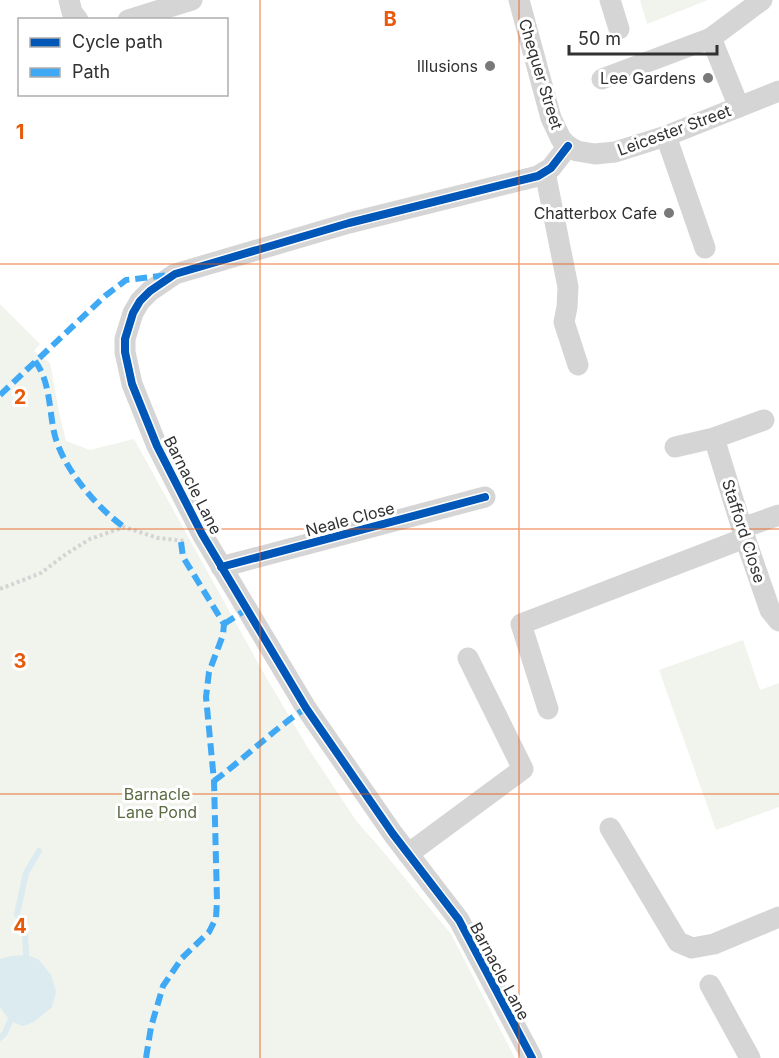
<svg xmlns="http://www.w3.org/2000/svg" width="779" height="1058" font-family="Inter,sans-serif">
  <rect width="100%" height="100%" fill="#fff"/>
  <!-- green -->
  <g fill="#f1f3ed">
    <polygon points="640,0 708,0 647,24"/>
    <polygon points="0,304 40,344 34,351 50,363 59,412 66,441 90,450 134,439 263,672 308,748 357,822 376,843 451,934 515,1058 0,1058"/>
    <polygon points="743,640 760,690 779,683 779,807 716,830 659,670"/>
  </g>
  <!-- water -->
  <polygon fill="#dbebf0" points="26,955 38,959 51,975 56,992 52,1007 34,1022 23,1026 10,1021 0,1007 0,959 10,956"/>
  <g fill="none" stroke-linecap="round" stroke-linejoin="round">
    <!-- stream -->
    <g stroke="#dbebf0" stroke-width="6">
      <polyline points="26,955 25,931 17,914 26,873 39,851"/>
      <polyline points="0,1038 5,1033 10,1021"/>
    </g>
    <!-- path -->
    <polyline stroke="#d4d4d4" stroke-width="4" stroke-dasharray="3 3" stroke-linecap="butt" points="0,589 41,573 66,554 90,539 124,527 158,538 185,541"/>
    <!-- minor -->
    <g stroke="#d5d5d5" stroke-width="21">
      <polyline points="69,0 72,12 78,20"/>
      <polyline points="519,0 551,118 561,139 568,146 577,151 595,154 615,152 666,136 779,91"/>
      <polyline points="610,0 619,29"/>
      <polyline points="128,20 192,0"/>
      <polyline points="711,38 762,0"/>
      <polyline points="602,79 711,38 739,107"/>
      <polyline points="666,136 705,248"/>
      <polyline points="545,172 568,287 567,307 564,322 578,365"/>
      <polyline points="714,438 745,538 770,610 779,621"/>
      <polyline points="675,447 714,438 764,420"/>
      <polyline points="742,528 779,515"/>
      <polyline points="221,567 485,497"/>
      <polyline points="548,709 521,624 745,538"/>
      <polyline points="610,828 678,942 692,948 714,944 779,917"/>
      <polyline points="408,854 523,769 468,658"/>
      <polyline points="710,985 750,1058"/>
      <polyline points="532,1058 459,920 393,834 306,708 202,534 157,446 132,384 125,352 125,339 133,313 140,301 150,291 175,274 349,223 538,176 551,168 568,146"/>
    </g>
    <!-- quiet -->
    <g stroke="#3fa9f5" stroke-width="6" stroke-dasharray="12 6" stroke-linecap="butt">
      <path d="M35 361C50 381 49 408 54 432 61 466 96 507 124 527"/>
      <polyline points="0,395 105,296 126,280 169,275"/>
      <polyline points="224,624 247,609"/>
      <path d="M214 781C245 758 274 729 306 708"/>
      <polyline points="146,1058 151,1027 163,986 182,958 209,932 216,918 217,901 214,781 206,697 209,672 223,635 224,624 183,557 181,542"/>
    </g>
    <!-- cycleway casing -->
    <g stroke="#fff" stroke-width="11">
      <g id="cycleway">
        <polyline points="221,567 485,497"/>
        <polyline points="532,1058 459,920 393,834 306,708 202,534 157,446 132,384 125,352 125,339 133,313 140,301 150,291 175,274 349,223 538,176 551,168 568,146"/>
      </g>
    </g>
    <!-- cycleway -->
    <use href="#cycleway" stroke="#0057b8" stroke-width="8"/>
  </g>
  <!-- grid -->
  <path fill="none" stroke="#e8590c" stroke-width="1.5" stroke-opacity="0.55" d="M260 0V1058M519 0V1058M0 264H779M0 529H779M0 794H779"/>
  <!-- markers -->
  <g fill="#797979" stroke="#fff" stroke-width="2">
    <circle cx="490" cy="66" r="6"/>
    <circle cx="708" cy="78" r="6"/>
    <circle cx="669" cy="213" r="6"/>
  </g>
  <g text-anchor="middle" stroke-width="6" stroke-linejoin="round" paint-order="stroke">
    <!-- poi labels -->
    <g font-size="16" fill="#313131" stroke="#fff" text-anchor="end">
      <text x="478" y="72">Illusions</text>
      <text x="696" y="84">Lee Gardens</text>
      <text x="657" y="219">Chatterbox Cafe</text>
    </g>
    <!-- street labels -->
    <g font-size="16" fill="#313131" stroke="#fff">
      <text transform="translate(541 74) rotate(73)" y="6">Chequer Street</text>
      <text transform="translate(674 130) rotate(-20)" y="6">Leicester Street</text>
      <text transform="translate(193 485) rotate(63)" y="6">Barnacle Lane</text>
      <text transform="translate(350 519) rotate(-15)" y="6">Neale Close</text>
      <text transform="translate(744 531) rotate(72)" y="6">Stafford Close</text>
      <text transform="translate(500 971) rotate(62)" y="6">Barnacle Lane</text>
    </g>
    <!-- park labels -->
    <g font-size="16" fill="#5b6a42" stroke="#fff">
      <text x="157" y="800">Barnacle<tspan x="157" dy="18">Lane Pond</tspan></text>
    </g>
  </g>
  <g font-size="20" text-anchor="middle" font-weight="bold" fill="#e8590c" stroke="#fff" stroke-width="6" stroke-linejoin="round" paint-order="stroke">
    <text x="390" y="26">B</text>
    <text x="20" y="139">1</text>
    <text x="20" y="404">2</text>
    <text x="20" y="668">3</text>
    <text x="20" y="933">4</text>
  </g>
  <!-- legend -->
  <rect x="18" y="18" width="210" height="78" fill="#ffffff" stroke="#adadad" stroke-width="1.5"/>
  <rect x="30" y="38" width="30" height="9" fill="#0057b8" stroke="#adadad" stroke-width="1.5"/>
  <text x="72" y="48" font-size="18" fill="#313131">Cycle path</text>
  <rect x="30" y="68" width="30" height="9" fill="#3fa9f5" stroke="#adadad" stroke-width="1.5"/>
  <text x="72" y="78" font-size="18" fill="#313131">Path</text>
  <!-- scale -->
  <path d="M569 45v9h148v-9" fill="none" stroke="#313131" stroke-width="3"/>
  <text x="578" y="45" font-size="18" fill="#313131" stroke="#ffffff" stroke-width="4.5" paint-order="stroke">50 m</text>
</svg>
